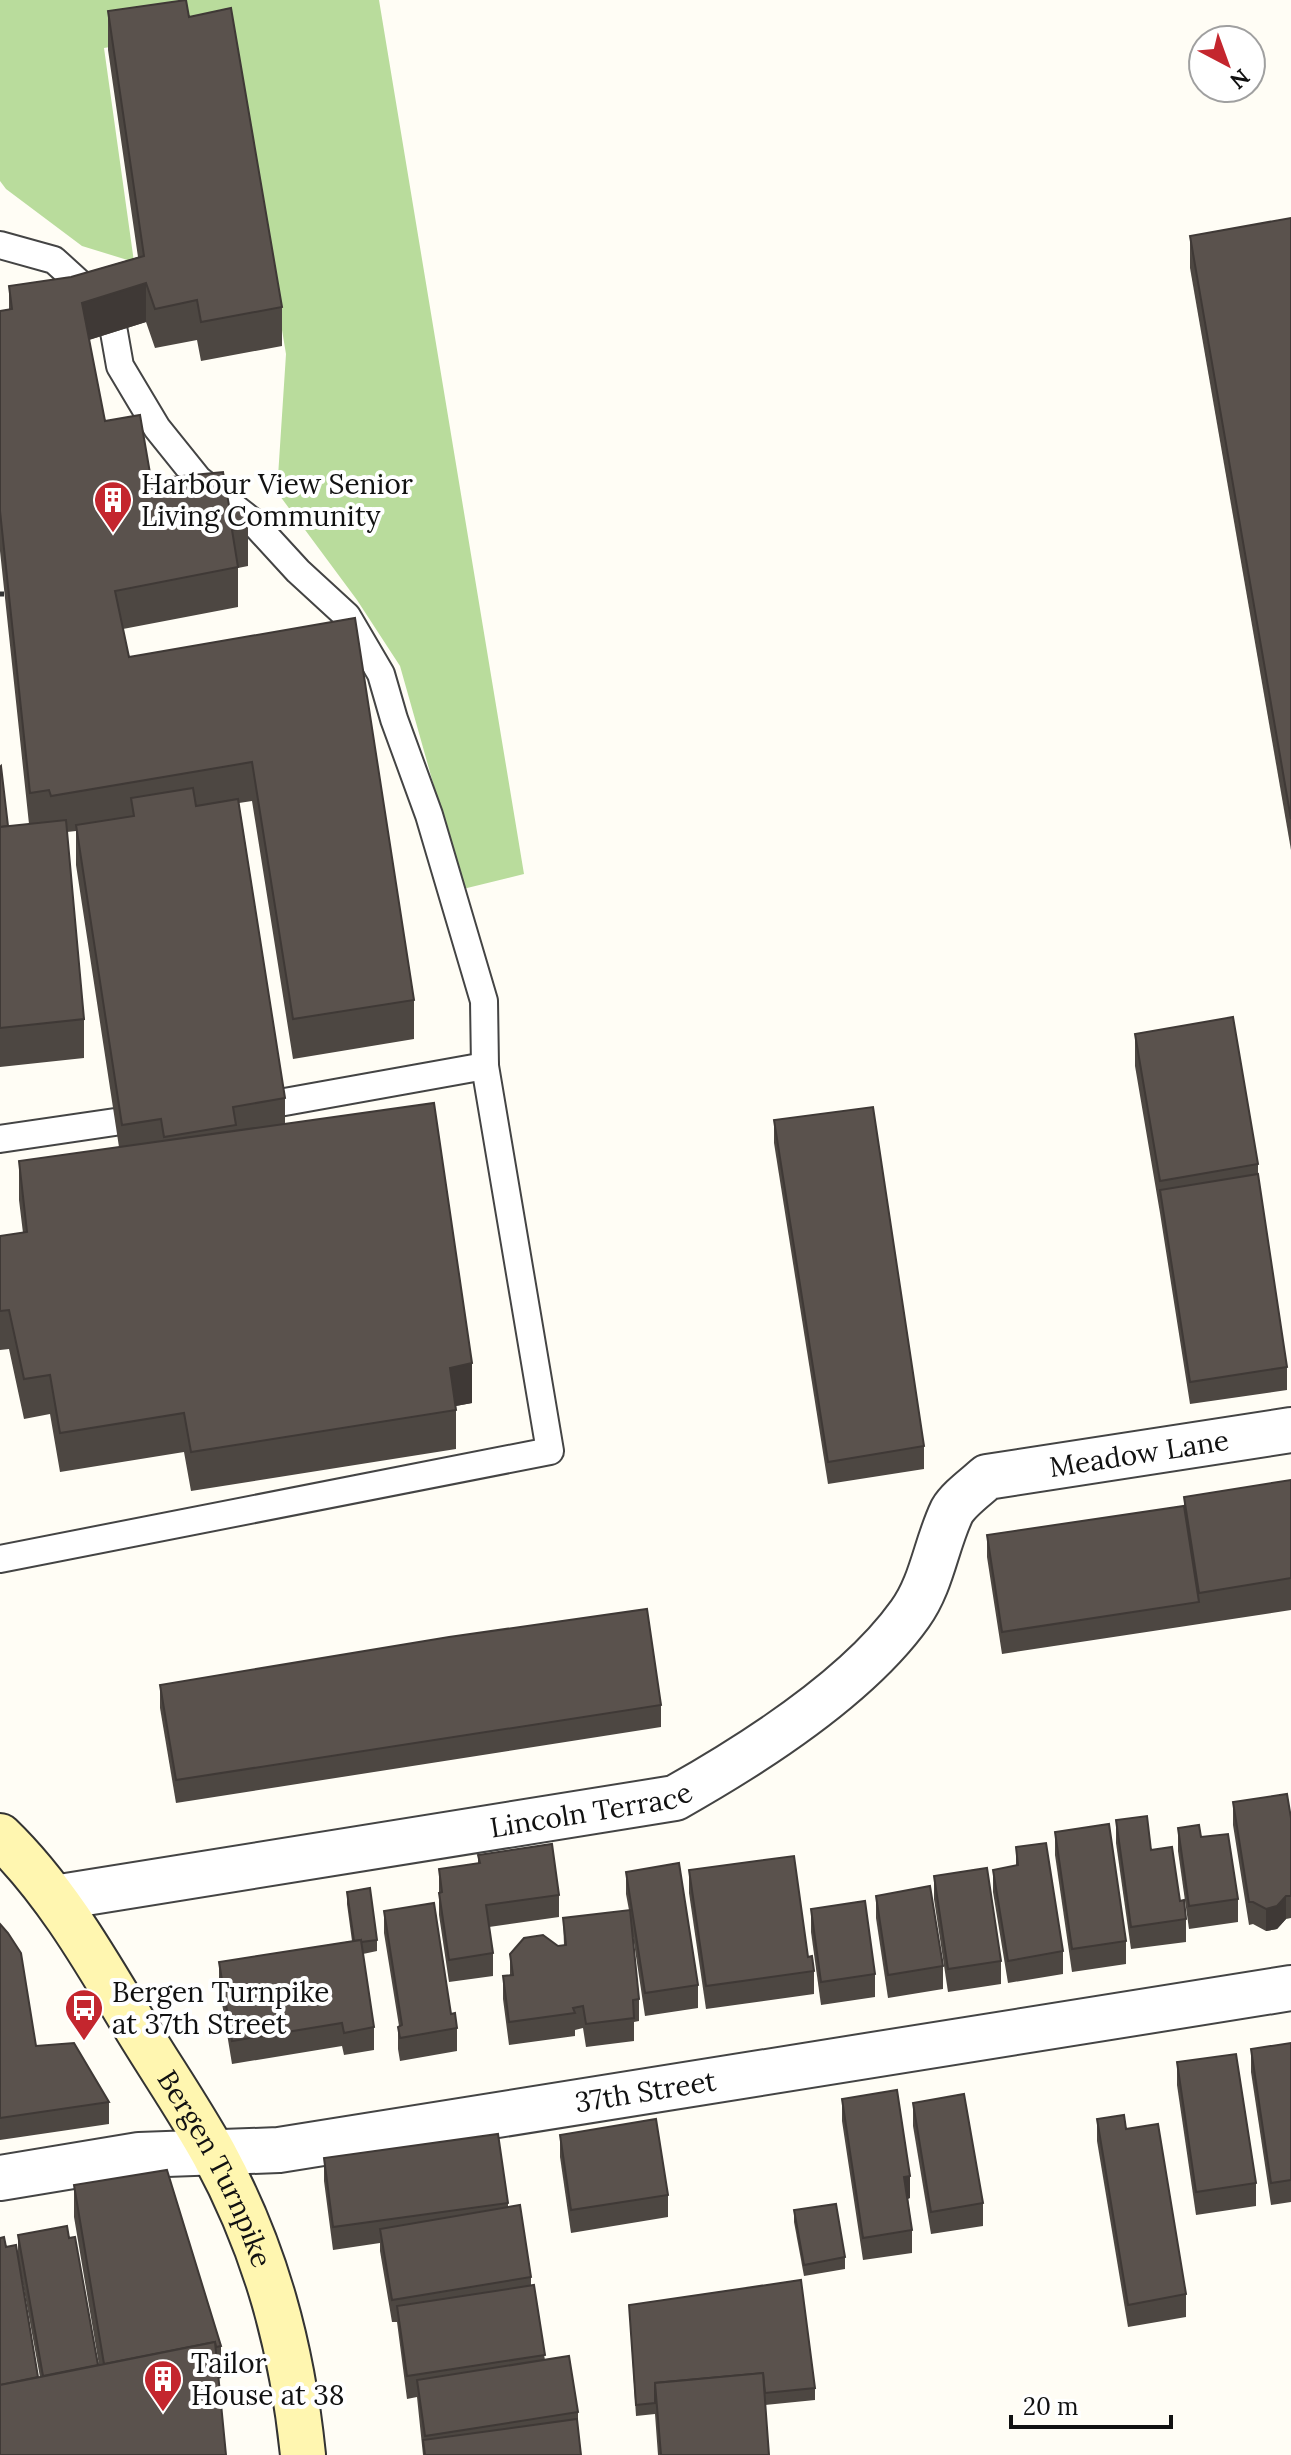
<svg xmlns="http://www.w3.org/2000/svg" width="1291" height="2455" font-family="Lora,serif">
  <rect width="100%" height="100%" fill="#fffdf5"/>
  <!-- forest -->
  <polygon fill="#b9dc9c" points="0,0 379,0 524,874 463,889 400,666 357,600 277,492 286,354 234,41 194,34 104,48 134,262 82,246 6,189 0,181"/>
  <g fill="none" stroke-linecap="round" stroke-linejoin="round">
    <!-- service casing -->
    <g stroke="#444" stroke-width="30">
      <g id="service">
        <polyline points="0,245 54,260 99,301"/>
        <polyline points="279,1103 485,1066"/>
        <polyline points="0,1139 115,1122"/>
        <polyline points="0,1559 550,1451 485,1066 484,1001 429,815 394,719 381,674 347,616 298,571 253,522 198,479 157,428 120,366 114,332"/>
      </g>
    </g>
    <!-- minor casing -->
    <g stroke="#444" stroke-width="48">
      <g id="minor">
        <path id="s1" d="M54 1898 675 1798C753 1754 858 1687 910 1614 932 1584 936 1544 952 1511 959 1499 976 1487 987 1477L1291 1430"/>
        <path id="s2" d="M0 2178 139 2155 279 2150 1291 1988"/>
      </g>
    </g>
    <!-- secondary casing -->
    <g stroke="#333" stroke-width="48">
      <g id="secondary">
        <path id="s3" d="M0 1836C55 1889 95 1959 134 2024 160 2067 189 2109 214 2154 266 2250 292 2347 303 2455"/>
      </g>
    </g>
    <!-- path -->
    <polyline stroke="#333" stroke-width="5" stroke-dasharray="8 4" stroke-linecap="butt" points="0,594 4,594"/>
    <!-- service -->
    <use href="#service" stroke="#fff" stroke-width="26"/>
    <!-- minor -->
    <use href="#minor" stroke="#fff" stroke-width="44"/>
    <!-- secondary -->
    <use href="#secondary" stroke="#fff6b0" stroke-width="44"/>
  </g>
  <!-- wall -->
  <g fill="#4d4742" fill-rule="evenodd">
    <polygon points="108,11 189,17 282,307 282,346 201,361 197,340 155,348 146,322 89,340 105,421 151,479 230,511 248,527 248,566 238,568 238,607 123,629 129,657 355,618 414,1000 414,1039 293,1059 252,801 239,803 285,1098 285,1124 472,1403 456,1406 456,1449 191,1491 184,1452 60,1472 50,1414 24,1419 9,1349 0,1350 0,1236 23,1233 19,1200 19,1161 119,1147 76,865 76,831 67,832 84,1019 84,1058 0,1067 0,767 8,826 29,824 0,551 0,311 9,309 9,286 71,277 138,257 108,50"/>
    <polygon points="1291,218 1291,850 1190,268 1190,236"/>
    <polygon points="1135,1034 1258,1164 1258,1174 1287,1367 1287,1390 1190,1404 1160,1213 1135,1066"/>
    <polygon points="774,1120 924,1446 924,1469 828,1484 774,1143"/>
    <polygon points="1291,1480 1291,1610 1002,1654 987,1557 987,1535 1184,1506 1184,1497"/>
    <polygon points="160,1685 661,1705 661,1727 176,1803 160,1708"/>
    <polygon points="1233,1802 1291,1818 1291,1918 1286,1919 1277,1929 1266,1931 1253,1924 1249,1925 1233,1825"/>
    <polygon points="1116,1820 1151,1850 1180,1901 1186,1919 1186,1942 1131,1949 1116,1843"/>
    <polygon points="1178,1828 1201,1837 1238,1899 1238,1922 1189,1929 1178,1851"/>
    <polygon points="1055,1832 1126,1941 1126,1964 1072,1972 1055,1855"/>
    <polygon points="1016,1847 1063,1951 1063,1974 1008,1983 993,1892 993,1870 1016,1866"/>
    <polygon points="478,1855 559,1895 559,1917 489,1927 493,1953 493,1976 449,1982 439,1915 439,1869 478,1863"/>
    <polygon points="689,1870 808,1957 814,1971 814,1994 706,2009 689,1893"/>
    <polygon points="626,1872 698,1985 698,2008 645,2016 631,1923 639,1999 639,2021 634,2022 634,2041 586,2047 583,2028 575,2030 575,2036 509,2045 503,1999 503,1976 510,1976 510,1954 564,1945 563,1918 629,1910 626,1894"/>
    <polygon points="934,1876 1001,1961 1001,1984 948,1992 934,1899"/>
    <polygon points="347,1892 377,1940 377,1951 363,1954 374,2027 374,2050 344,2055 342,2046 232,2064 219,1985 219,1962 352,1941 347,1904"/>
    <polygon points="876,1896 943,1966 943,1989 888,1998 876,1918"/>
    <polygon points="811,1909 875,1974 875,1997 821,2005 811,1932"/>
    <polygon points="384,1911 451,2014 457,2028 457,2051 400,2061 398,2049 398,2027 399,2026 384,1933"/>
    <polygon points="0,1924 36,2046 109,2102 109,2124 0,2140"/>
    <polygon points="1291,2043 1291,2202 1271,2205 1251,2072 1251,2049"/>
    <polygon points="1177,2062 1256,2183 1256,2206 1196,2215 1177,2085"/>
    <polygon points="842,2099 910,2198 908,2199 912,2230 912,2253 863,2260 842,2121"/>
    <polygon points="913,2103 983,2203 983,2226 931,2234 913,2126"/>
    <polygon points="1097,2119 1126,2129 1186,2294 1186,2317 1128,2327 1097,2141"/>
    <polygon points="560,2135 668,2195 668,2217 571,2233 560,2157"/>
    <polygon points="324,2158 508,2203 508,2207 531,2277 531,2285 545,2360 578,2412 578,2428 581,2455 423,2455 417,2397 407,2399 397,2322 392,2322 380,2251 380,2243 333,2250 324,2181"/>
    <path d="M74 2185 221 2346V2378L0 2455 6 2247 18 2257V2235L69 2238 99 2365 74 2217ZM18 2257 40 2377H38Z"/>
    <polygon points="794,2210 845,2257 845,2269 804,2276 794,2222"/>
    <polygon points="629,2305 815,2388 815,2400 765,2405 768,2455 658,2455 655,2414 636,2416"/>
  </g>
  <!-- shaded-wall -->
  <g fill="#3f3936">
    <polygon points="146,283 146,322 82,342 82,303"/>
    <polygon points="472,1363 472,1403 450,1407 450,1368"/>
    <polygon points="1286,1896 1286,1919 1277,1929 1266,1931 1266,1909"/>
    <polygon points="910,2176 910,2198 904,2199 904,2177"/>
  </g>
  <!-- building -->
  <g fill="#5a524d" stroke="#3f3936" stroke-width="2">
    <polygon points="186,0 189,17 231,8 282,307 201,322 197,300 155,309 146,283 82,303 105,421 140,415 151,479 223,472 230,511 246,510 248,527 232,530 238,567 115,591 129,657 355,618 414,1000 293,1019 252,762 51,796 49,790 30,793 0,511 0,311 12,309 9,286 71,277 144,256 108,11"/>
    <polygon points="1291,218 1291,819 1190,236"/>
    <polygon points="1,766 8,826 0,827 0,767"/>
    <polygon points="193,788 196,806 238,799 285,1098 233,1107 236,1125 164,1137 161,1119 122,1125 76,825 134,816 131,798"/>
    <polygon points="66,820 84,1019 0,1028 0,827"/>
    <polygon points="1233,1017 1258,1164 1160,1181 1135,1034"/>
    <polygon points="434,1103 472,1363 450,1368 456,1410 191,1452 184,1413 60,1433 50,1375 24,1379 9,1310 0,1311 0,1236 27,1232 19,1161"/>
    <polygon points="873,1107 924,1446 828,1462 774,1120"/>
    <polygon points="1258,1174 1287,1367 1190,1382 1160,1190"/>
    <polygon points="1291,1480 1291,1578 1199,1593 1184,1497"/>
    <polygon points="1184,1506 1199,1602 1002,1632 987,1535"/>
    <polygon points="647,1609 661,1705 176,1780 160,1685 449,1637"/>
    <polygon points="1287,1794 1291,1818 1291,1896 1286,1896 1277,1906 1266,1909 1253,1902 1249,1902 1233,1802"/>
    <polygon points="1147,1816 1151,1850 1172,1847 1180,1901 1184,1900 1186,1919 1131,1927 1116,1820"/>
    <polygon points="1109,1824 1126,1941 1072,1949 1055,1832"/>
    <polygon points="1199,1825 1201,1837 1228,1834 1238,1899 1189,1906 1178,1828"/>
    <polygon points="1046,1843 1063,1951 1008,1961 993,1870 1018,1865 1016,1847"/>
    <polygon points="552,1844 559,1895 486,1905 493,1953 449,1960 439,1893 442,1892 439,1869 480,1863 478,1855"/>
    <polygon points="794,1856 808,1957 812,1956 814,1971 706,1986 689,1870"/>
    <polygon points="679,1863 698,1985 645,1993 626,1872"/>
    <polygon points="987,1868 1001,1961 948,1969 934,1876"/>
    <polygon points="930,1886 943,1966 888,1975 876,1896"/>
    <polygon points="370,1888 377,1940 361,1942 361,1940 354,1941 347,1892"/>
    <polygon points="865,1901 875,1974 821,1982 811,1909"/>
    <polygon points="434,1903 451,2014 455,2013 457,2028 400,2038 398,2027 402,2025 384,1911"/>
    <polygon points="630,1910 639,1999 633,2000 634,2018 586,2024 583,2006 573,2008 575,2013 509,2022 503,1976 513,1975 510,1954 524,1938 543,1935 558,1946 566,1945 563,1918"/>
    <polygon points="0,1924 8,1933 21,1953 36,2046 74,2043 109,2102 0,2118"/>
    <polygon points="361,1940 374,2027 344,2033 342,2023 232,2041 219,1962"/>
    <polygon points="1291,2043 1291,2180 1271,2183 1251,2049"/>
    <polygon points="1236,2054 1256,2183 1196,2192 1177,2062"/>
    <polygon points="897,2090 910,2176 904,2177 912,2230 863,2238 842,2099"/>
    <polygon points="964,2094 983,2203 931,2212 913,2103"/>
    <polygon points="1124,2115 1126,2129 1158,2124 1186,2294 1128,2305 1097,2119"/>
    <polygon points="656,2119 668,2195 571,2210 560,2135"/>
    <polygon points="498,2134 508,2203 333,2227 324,2158"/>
    <polygon points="167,2170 221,2346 216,2347 215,2342 104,2364 74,2185"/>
    <polygon points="836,2204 845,2257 804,2265 794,2210"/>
    <polygon points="520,2205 531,2277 392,2300 380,2229"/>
    <polygon points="67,2226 69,2238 75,2237 98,2365 43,2376 18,2235"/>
    <polygon points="4,2237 6,2247 16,2245 38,2377 0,2385 0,2238"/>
    <polygon points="801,2280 815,2388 765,2393 763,2373 655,2383 655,2403 636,2405 629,2305"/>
    <polygon points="534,2285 545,2355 407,2376 397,2306"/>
    <polygon points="215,2342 226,2455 0,2455 0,2385"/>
    <polygon points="569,2356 578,2412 425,2436 417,2380"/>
    <polygon points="763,2373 769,2455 661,2455 655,2383"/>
    <polygon points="577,2419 581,2455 425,2455 423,2440"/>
  </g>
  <!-- icons -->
  <defs>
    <g id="building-pin" transform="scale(2)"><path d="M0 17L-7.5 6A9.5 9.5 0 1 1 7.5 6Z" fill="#c4262e" stroke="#fff"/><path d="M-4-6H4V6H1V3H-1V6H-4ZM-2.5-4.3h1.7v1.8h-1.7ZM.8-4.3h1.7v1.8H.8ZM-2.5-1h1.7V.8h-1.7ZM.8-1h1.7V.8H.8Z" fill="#fff"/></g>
    <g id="bus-pin" transform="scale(2)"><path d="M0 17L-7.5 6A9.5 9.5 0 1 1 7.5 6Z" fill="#c4262e" stroke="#fff"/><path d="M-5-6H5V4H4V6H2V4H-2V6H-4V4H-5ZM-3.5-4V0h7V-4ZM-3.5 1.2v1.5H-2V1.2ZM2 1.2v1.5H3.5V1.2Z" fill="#fff"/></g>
  </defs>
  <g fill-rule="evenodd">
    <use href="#building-pin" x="113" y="500"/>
    <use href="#bus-pin" x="84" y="2008"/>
    <use href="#building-pin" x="163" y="2379"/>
  </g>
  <g text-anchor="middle" stroke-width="8" stroke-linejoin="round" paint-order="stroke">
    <!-- poi labels -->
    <g font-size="28" fill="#111" stroke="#fff" text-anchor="start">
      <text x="141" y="494">Harbour View Senior<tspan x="141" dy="32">Living Community</tspan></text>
      <text x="112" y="2002">Bergen Turnpike<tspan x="112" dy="32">at 37th Street</tspan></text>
      <text x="191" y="2373">Tailor<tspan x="191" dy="32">House at 38</tspan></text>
    </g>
    <!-- street labels -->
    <g font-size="28" fill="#111" stroke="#fff">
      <text dy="10" stroke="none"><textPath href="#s1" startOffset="1244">Meadow Lane</textPath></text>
      <text dy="10" stroke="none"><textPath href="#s1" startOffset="544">Lincoln Terrace</textPath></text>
      <text dy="10" stroke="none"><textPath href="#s2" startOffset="652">37th Street</textPath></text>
      <text dy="10" stroke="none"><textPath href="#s3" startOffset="398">Bergen Turnpike</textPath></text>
    </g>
  </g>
  <!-- north arrow -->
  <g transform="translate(1227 64) rotate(139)"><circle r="38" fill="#ffffff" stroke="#a0a0a0" stroke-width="2"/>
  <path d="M0-6L14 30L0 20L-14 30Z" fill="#c4262e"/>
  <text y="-12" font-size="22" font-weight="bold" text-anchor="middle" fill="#111111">N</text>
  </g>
  <!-- scale -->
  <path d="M1011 2415v12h160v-12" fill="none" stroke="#111111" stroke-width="4"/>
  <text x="1023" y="2415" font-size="24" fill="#111111" stroke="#ffffff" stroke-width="6" paint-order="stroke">20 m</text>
</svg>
